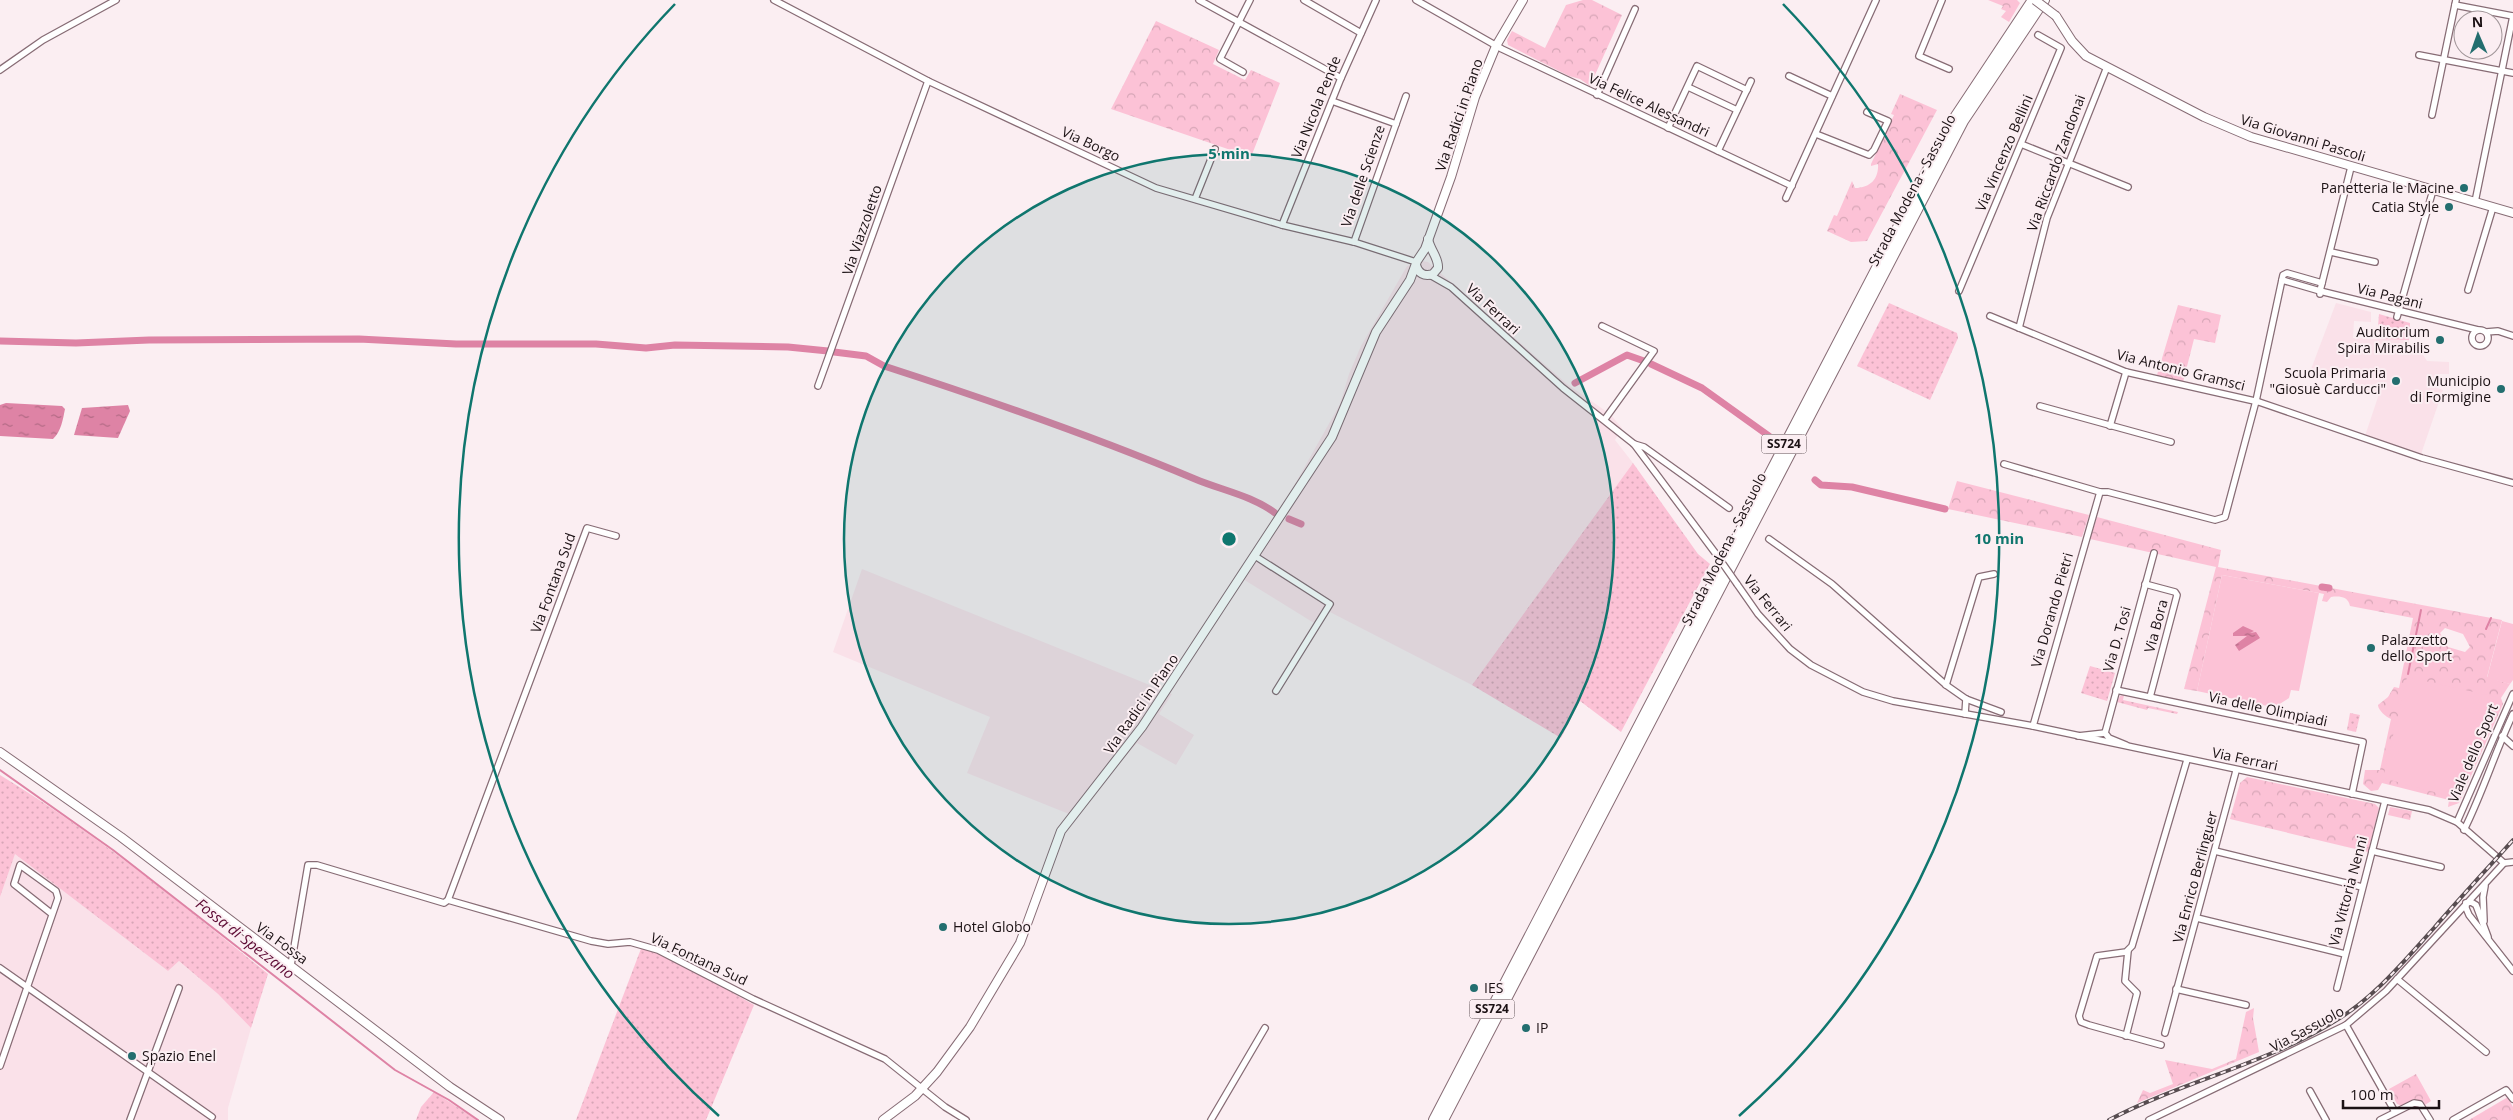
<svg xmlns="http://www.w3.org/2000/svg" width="2513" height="1120" font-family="'Open Sans',sans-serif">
  <defs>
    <pattern id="grass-dots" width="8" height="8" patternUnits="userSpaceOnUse" patternTransform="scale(1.25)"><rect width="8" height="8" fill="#fcc2d6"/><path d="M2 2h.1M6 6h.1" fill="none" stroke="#d7a6b7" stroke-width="1.8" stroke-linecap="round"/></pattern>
    <pattern id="park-crowns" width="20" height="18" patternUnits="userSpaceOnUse" patternTransform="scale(1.25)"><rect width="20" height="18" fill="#fcc2d6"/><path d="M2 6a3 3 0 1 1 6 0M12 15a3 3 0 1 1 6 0" fill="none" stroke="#d7a6b7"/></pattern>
    <pattern id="water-ripples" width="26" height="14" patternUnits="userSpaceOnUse" patternTransform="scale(1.25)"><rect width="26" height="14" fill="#de83a5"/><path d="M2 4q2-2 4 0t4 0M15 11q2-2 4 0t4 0" fill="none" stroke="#b36a85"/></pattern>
  </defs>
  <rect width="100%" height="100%" fill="#fbeef2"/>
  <!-- built -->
  <g fill="#fae1e9">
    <polygon points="1422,261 1428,262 1567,384 1610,414 1622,428 1615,440 1633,463 1472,685 1326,610 1314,623 1238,576 1281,509 1340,404 1349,374 1361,346 1407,266"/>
    <polygon points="2336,303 2371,312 2371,322 2354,321 2353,338 2409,340 2409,353 2413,353 2419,349 2427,361 2449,362 2449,374 2435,374 2435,378 2439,379 2437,388 2443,390 2419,460 2364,439 2379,394 2358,387 2352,379 2342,375 2326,377 2310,372"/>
    <polygon points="862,569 1172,694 1159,714 1194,735 1176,765 1137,743 1074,816 967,773 990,717 833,652"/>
    <polygon points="15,853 168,971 179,961 218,994 251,1028 228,1108 228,1120 0,1120 0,897"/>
  </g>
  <!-- grass -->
  <g fill="url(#grass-dots)">
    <polygon points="1889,303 1957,333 1958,338 1930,400 1857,366"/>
    <polygon points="2379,314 2410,323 2409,340 2377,339"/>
    <polygon points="1633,463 1698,554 1710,564 1621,732 1580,701 1561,738 1472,685"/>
    <polygon points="2090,666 2115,673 2107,701 2081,693"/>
    <polygon points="2124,695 2123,700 2178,712 2177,714 2148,708 2147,710 2117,702 2120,696"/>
    <polygon points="2350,713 2360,715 2356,732 2347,730"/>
    <path d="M0 775C95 833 182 904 268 974L251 1028 218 994 179 961 168 971 15 854 0 897Z"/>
    <polygon points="642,946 660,951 754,1005 706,1120 576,1120"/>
    <polygon points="434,1092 477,1120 416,1120 421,1107"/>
  </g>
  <!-- park -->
  <g fill="url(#park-crowns)" fill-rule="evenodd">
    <polygon points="1583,0 1592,0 1622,15 1590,86 1580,79 1569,76 1508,45 1507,40 1512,31 1545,48 1566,5"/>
    <polygon points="1988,0 2017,0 2020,3 2009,22 2001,17 2006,11 2001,9 2003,6"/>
    <polygon points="1156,21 1219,50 1213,64 1245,80 1251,70 1280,83 1251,157 1111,109"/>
    <path d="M1900 94 1937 110 1867 241 1851 242 1827 231 1834 215 1837 216 1852 181 1855 188C1870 188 1879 179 1878 164L1871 166V164L1894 115 1891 114Z"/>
    <polygon points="2178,305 2221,315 2215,343 2194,339 2183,382 2157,375"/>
    <polygon points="1957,481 2089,515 2082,537 1948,509"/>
    <path d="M2097 517 2221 550 2218 567 2321 586 2323 591 2331 588 2502 620 2487 677 2510 684 2501 698 2503 704 2459 803 2448 807 2449 800 2382 783 2378 790 2371 791 2363 784 2365 770H2380L2391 719C2386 717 2378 710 2378 705L2388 697 2394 687 2399 688 2413 618 2350 606C2348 596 2339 596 2331 597L2327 602 2322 601 2324 594 2319 593 2222 575 2197 691 2184 689 2216 567 2090 539ZM2445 628 2463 634 2470 647 2465 652 2448 647 2440 633Z"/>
    <polygon points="2247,777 2375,804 2379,808 2368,852 2230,819 2240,783"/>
    <polygon points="2390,807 2412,811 2410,820 2388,815"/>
    <polygon points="2254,1008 2253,1018 2259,1052 2137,1103 2143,1090 2150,1093 2173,1084 2165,1060 2212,1069 2236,1059 2246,1012"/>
    <polygon points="2416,1074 2431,1101 2425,1105 2423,1101 2416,1100 2402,1106 2397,1104 2389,1089"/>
    <polygon points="2508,1097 2513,1107 2513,1120 2469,1120"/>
  </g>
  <!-- garden -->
  <g fill="#fcc2d6">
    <polygon points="2222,575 2319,593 2299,691 2291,690 2289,698 2278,705 2272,704 2272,707 2197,691"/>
    <polygon points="2502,621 2513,624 2513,680 2510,684 2487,678"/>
    <polygon points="2407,677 2496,697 2456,798 2383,778"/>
  </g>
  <!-- water -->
  <g fill="url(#water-ripples)">
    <path d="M6 403 62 406 65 409C63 419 61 432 53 439L0 436V405Z"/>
    <polygon points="128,405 130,411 118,438 74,435 82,408"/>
    <polygon points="2243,626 2254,631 2250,633 2256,632 2260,638 2239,651 2235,645 2247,636 2233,636 2233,633"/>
  </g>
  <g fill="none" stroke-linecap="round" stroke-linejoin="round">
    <!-- stream -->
    <g stroke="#de83a5" stroke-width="2">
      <polyline points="2486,629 2491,618"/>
      <polyline points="2408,674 2421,610"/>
      <polyline points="0,770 113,850 395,1070 449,1100 478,1120"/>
    </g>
    <!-- canal -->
    <g stroke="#de83a5" stroke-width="7">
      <polyline points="0,341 76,343 149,340 359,339 456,344 596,344 646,348 675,345 788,347 828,351"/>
      <path d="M834 352 866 356 884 366C989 400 1093 436 1195 479 1221 490 1253 496 1275 513"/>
      <polyline points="1651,364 1702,388 1769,436"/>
      <polyline points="1575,383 1627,355 1644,361"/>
      <polyline points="1815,480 1821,485 1852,487 1945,509"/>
      <polyline points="1289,519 1301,524"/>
      <polyline points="2322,587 2329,588"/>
    </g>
    <!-- street casing -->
    <g stroke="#876c75" stroke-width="8">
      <g id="street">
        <polyline points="774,0 928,81 1156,188 1282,225 1354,242 1416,262"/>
        <polyline points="1199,0 1341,78"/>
        <polyline points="1304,0 1361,33"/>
        <polyline points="1416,0 1502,49 1792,186"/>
        <polyline points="1942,0 1919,56 1949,69"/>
        <polyline points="2455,5 2513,16"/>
        <polyline points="2419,55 2513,73"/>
        <polyline points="0,70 43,40 116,0"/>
        <polyline points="1243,72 1220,59 1250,0"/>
        <polyline points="1789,76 1832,96"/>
        <polyline points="1688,87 1737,110"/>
        <polyline points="1597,95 1635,9"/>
        <polyline points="1332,101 1396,124 1354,242"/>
        <polyline points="2432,115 2456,0"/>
        <polyline points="1396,124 1406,96"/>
        <polyline points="1668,128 1697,66 1747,90"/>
        <polyline points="1816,134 1869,155 1874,150 1888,121 1867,112"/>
        <polyline points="2021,144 2128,187"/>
        <polyline points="1718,151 1751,81"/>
        <polyline points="2351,167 2320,291 2478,330"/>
        <polyline points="1786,198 1876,0"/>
        <polyline points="1195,199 1215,149"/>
        <polyline points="2475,202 2513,16"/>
        <polyline points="1282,225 1341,78 1376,0"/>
        <polyline points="2331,252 2375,262"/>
        <polyline points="1430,275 1451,287 1563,388 1634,444 1716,554"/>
        <polyline points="2282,280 2320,291 2320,294"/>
        <polyline points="2468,290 2493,207"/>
        <polyline points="1959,291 2061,48 2038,35"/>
        <polyline points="1990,316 2126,372 2259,402 2422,458 2513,483"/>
        <polyline points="2397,317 2433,190"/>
        <polyline points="1602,326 1654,351 1605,419"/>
        <polyline points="2019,328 2047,218 2107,67"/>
        <circle cx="2480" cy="338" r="8"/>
        <polyline points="2486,332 2498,331 2513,336"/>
        <polyline points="818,386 928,81"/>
        <polyline points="2040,406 2171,442"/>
        <polyline points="2110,426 2126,372"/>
        <polyline points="1634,444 1644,447 1729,508"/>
        <polyline points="2004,464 2100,492"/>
        <polyline points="1769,539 1832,584 1946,685 1966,699 2001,712"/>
        <polyline points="1255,556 1330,604 1276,691"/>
        <polyline points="1737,584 1758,614 1790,649 1811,665 1863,692 1893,701 2033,726 2429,810 2457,822 2504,863"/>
        <polyline points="2145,584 2175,592 2177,595 2150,697"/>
        <polyline points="1946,685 1979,577 1994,574"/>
        <polyline points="2116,690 2363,742 2352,794"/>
        <polyline points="1965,714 1966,699"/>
        <polyline points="2033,726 2100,492 2108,492 2215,520 2225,517 2256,401 2283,275 2287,273 2322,283"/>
        <polyline points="2105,733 2154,553"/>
        <polyline points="2105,733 2109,738 2126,745"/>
        <polyline points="2078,736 2105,733"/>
        <polyline points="2502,736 2513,746"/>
        <polyline points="2457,822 2513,694"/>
        <path d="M2464 830C2483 792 2495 752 2513 714"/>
        <polyline points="2215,851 2362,887"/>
        <polyline points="2372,851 2441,867"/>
        <polyline points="448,900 591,941 608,944 630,942 658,950 753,999 885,1059 945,1107 966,1120"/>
        <polyline points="2466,903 2466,908 2469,915 2513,971"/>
        <polyline points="2466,903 2471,902 2476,905 2488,937"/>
        <polyline points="2197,918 2345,954"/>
        <polyline points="2484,921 2483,897 2485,886"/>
        <polyline points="291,965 308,865 317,865 444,903 448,900 587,528 616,536"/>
        <polyline points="0,968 212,1117"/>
        <polyline points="2397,979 2486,1052"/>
        <polyline points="2337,988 2385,801"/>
        <polyline points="2176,989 2246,1005"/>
        <polyline points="2346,1025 2395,1112"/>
        <polyline points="2165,1033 2236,771"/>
        <polyline points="2126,1036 2137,993 2125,981 2128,951"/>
        <polyline points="2161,1045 2089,1025 2081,1022 2079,1016 2097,956 2126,952 2132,946 2187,760"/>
        <polyline points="0,1066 58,898 56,891 20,865 14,884 52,914"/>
        <polyline points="2310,1091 2326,1120"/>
        <polyline points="130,1120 179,988"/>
        <polyline points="1211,1120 1265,1028"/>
        <polyline points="2149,1120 2346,1025 2386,991 2504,863 2513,862"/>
        <polyline points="2380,1120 2414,1103 2420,1104 2430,1120"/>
        <polyline points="2453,1120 2506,1090 2513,1099"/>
      </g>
    </g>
    <!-- secondary casing -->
    <g stroke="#876c75" stroke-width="10">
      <g id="secondary">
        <polyline points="2056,16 2072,41 2086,56 2204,117 2251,137 2513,213"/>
        <path d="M1416 265C1418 273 1424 277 1433 274L1438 268C1439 258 1430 250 1428 239"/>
        <polyline points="0,752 121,837 450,1087 500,1120"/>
        <polyline points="883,1120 915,1096 937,1072 970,1027 1020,943 1061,831 1142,727 1332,437 1376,332 1410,280 1417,261 1425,249 1451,177 1475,97 1496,46 1523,0"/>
      </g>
    </g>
    <!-- highway casing -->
    <g stroke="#876c75" stroke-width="12">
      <g id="highway">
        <polyline points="1434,1120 1956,116 2033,0"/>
        <polyline points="1443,1120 1963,121 2044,0"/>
      </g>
    </g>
    <!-- street -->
    <use href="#street" stroke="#fff" stroke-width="5.5"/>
    <!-- secondary -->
    <use href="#secondary" stroke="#fff" stroke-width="8"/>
    <!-- highway -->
    <use href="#highway" stroke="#fff" stroke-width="10"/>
    <!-- rail casing -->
    <g stroke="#584d51" stroke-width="4">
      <path id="rail" d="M2109 1120C2181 1082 2266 1064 2335 1021 2374 998 2404 961 2434 928 2460 898 2487 869 2513 840"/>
    </g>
    <!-- rail -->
    <use href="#rail" stroke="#fbeef2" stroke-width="2" stroke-dasharray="5.5" stroke-linecap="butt"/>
    <!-- street-bridge casing -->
    <g stroke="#876c75" stroke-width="8" stroke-linecap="butt">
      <polyline id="street-bridge" points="1716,554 1737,584"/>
    </g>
    <!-- secondary-bridge casing -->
    <g stroke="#876c75" stroke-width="10" stroke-linecap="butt">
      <polyline id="secondary-bridge" points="2035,0 2056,16"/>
    </g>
    <!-- street-bridge -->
    <use href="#street-bridge" stroke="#fff" stroke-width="5.5"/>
    <!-- secondary-bridge -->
    <use href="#secondary-bridge" stroke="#fff" stroke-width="8"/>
  </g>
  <!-- distance rings -->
  <circle cx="1229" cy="539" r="385" fill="#0f766e" fill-opacity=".12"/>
  <g fill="none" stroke="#0f766e" stroke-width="2.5">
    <circle cx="1229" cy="539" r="385"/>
    <path d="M719 1116A770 770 0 0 1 675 4M1783 4A770 770 0 0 1 1739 1116"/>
  </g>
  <!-- markers -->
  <g fill="#236e6f" stroke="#fbeef2" stroke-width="2">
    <circle cx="2464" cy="188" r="5"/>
    <circle cx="2449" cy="207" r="5"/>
    <circle cx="2440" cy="340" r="5"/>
    <circle cx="2396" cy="381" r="5"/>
    <circle cx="2501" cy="389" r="5"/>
    <circle cx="2371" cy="648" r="5"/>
    <circle cx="943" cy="927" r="5"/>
    <circle cx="1474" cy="988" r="5"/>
    <circle cx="1526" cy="1028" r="5"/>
    <circle cx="132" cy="1056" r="5"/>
  </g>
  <g text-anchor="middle" stroke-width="4" stroke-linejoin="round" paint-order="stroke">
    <!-- shield labels -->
    <g fill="#fbeef2" stroke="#5e5357" stroke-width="1">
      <rect x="1761.5" y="434.5" width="45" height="19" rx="4"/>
      <rect x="1469.5" y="999.5" width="45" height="19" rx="4"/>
    </g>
    <g font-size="12" font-weight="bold" fill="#1b1114">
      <text x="1784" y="448">SS724</text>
      <text x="1492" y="1013">SS724</text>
    </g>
    <!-- street labels -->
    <g font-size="14" fill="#1b1114" stroke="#fbeef2">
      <text transform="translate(1649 105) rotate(25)" y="5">Via Felice Alessandri</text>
      <text transform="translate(1316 107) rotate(-68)" y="5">Via Nicola Pende</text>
      <text transform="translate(1459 115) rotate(-71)" y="5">Via Radici in Piano</text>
      <text transform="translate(2303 138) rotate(17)" y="5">Via Giovanni Pascoli</text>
      <text transform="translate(1091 144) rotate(25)" y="5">Via Borgo</text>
      <text transform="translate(2004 153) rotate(-67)" y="5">Via Vincenzo Bellini</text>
      <text transform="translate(2056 163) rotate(-70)" y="5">Via Riccardo Zandonai</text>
      <text transform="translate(1363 176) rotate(-71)" y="5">Via delle Scienze</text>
      <text transform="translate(1912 190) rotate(-62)" y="5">Strada Modena - Sassuolo</text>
      <text transform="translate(862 230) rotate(-71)" y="5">Via Viazzoletto</text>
      <text transform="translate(2390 296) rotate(14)" y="5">Via Pagani</text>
      <text transform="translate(1493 309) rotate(43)" y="5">Via Ferrari</text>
      <text transform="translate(2181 370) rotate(14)" y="5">Via Antonio Gramsci</text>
      <text transform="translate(1724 549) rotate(-63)" y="5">Strada Modena - Sassuolo</text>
      <text transform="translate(553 583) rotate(-70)" y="5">Via Fontana Sud</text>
      <text transform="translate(1768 603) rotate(51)" y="5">Via Ferrari</text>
      <text transform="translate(2052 610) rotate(-74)" y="5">Via Dorando Pietri</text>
      <text transform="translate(2156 626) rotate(-75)" y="5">Via Bora</text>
      <text transform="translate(2117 639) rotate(-74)" y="5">Via D. Tosi</text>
      <text transform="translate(1141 704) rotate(-55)" y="5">Via Radici in Piano</text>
      <text transform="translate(2268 709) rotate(12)" y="5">Via delle Olimpiadi</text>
      <text transform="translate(2473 753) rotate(-67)" y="5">Viale dello Sport</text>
      <text transform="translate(2245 759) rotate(12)" y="5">Via Ferrari</text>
      <text transform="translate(2195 877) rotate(-75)" y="5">Via Enrico Berlinguer</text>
      <text transform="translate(2348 891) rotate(-75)" y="5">Via Vittoria Nenni</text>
      <text transform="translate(282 943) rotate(36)" y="5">Via Fossa</text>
      <text transform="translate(699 959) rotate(25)" y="5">Via Fontana Sud</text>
      <text transform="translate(2307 1029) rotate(-28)" y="5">Via Sassuolo</text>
    </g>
    <!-- poi labels -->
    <g font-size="14" fill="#1b1114" stroke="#fbeef2" text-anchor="end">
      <text x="2454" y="193">Panetteria le Macine</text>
      <text x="2439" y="212">Catia Style</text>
      <text x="2430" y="337">Auditorium<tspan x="2430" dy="16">Spira Mirabilis</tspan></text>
      <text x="2386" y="378">Scuola Primaria<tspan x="2386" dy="16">"Giosuè Carducci"</tspan></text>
      <text x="2491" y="386">Municipio<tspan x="2491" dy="16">di Formigine</tspan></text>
      <text x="2381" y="645" text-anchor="start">Palazzetto<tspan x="2381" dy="16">dello Sport</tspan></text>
      <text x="953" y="932" text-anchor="start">Hotel Globo</text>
      <text x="1484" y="993" text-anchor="start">IES</text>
      <text x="1536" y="1033" text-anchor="start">IP</text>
      <text x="142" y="1061" text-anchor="start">Spazio Enel</text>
    </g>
    <!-- water labels -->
    <g font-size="15" font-style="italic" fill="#5d0b34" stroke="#fbeef2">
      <text transform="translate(245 939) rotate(38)" y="5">Fossa di Spezzano</text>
    </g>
  </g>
  <circle cx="1229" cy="539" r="8" fill="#0f766e" stroke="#fbeef2" stroke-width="2.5"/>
  <g font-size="15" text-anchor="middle" font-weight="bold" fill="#0f766e" stroke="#fbeef2" stroke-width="4" stroke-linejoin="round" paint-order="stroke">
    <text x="1229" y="159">5 min</text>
    <text x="1999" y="544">10 min</text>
  </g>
  <!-- north arrow -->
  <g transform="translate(2478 35) rotate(358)"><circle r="24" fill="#fbeef2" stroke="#a19699"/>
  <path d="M0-4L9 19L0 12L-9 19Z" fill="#236e6f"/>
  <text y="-8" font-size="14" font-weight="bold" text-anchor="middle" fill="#1b1114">N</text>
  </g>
  <!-- scale -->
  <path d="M2343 1100v8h96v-8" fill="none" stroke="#1b1114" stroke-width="2.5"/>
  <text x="2350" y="1100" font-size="15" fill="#1b1114" stroke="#fbeef2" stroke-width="4" paint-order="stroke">100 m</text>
</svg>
